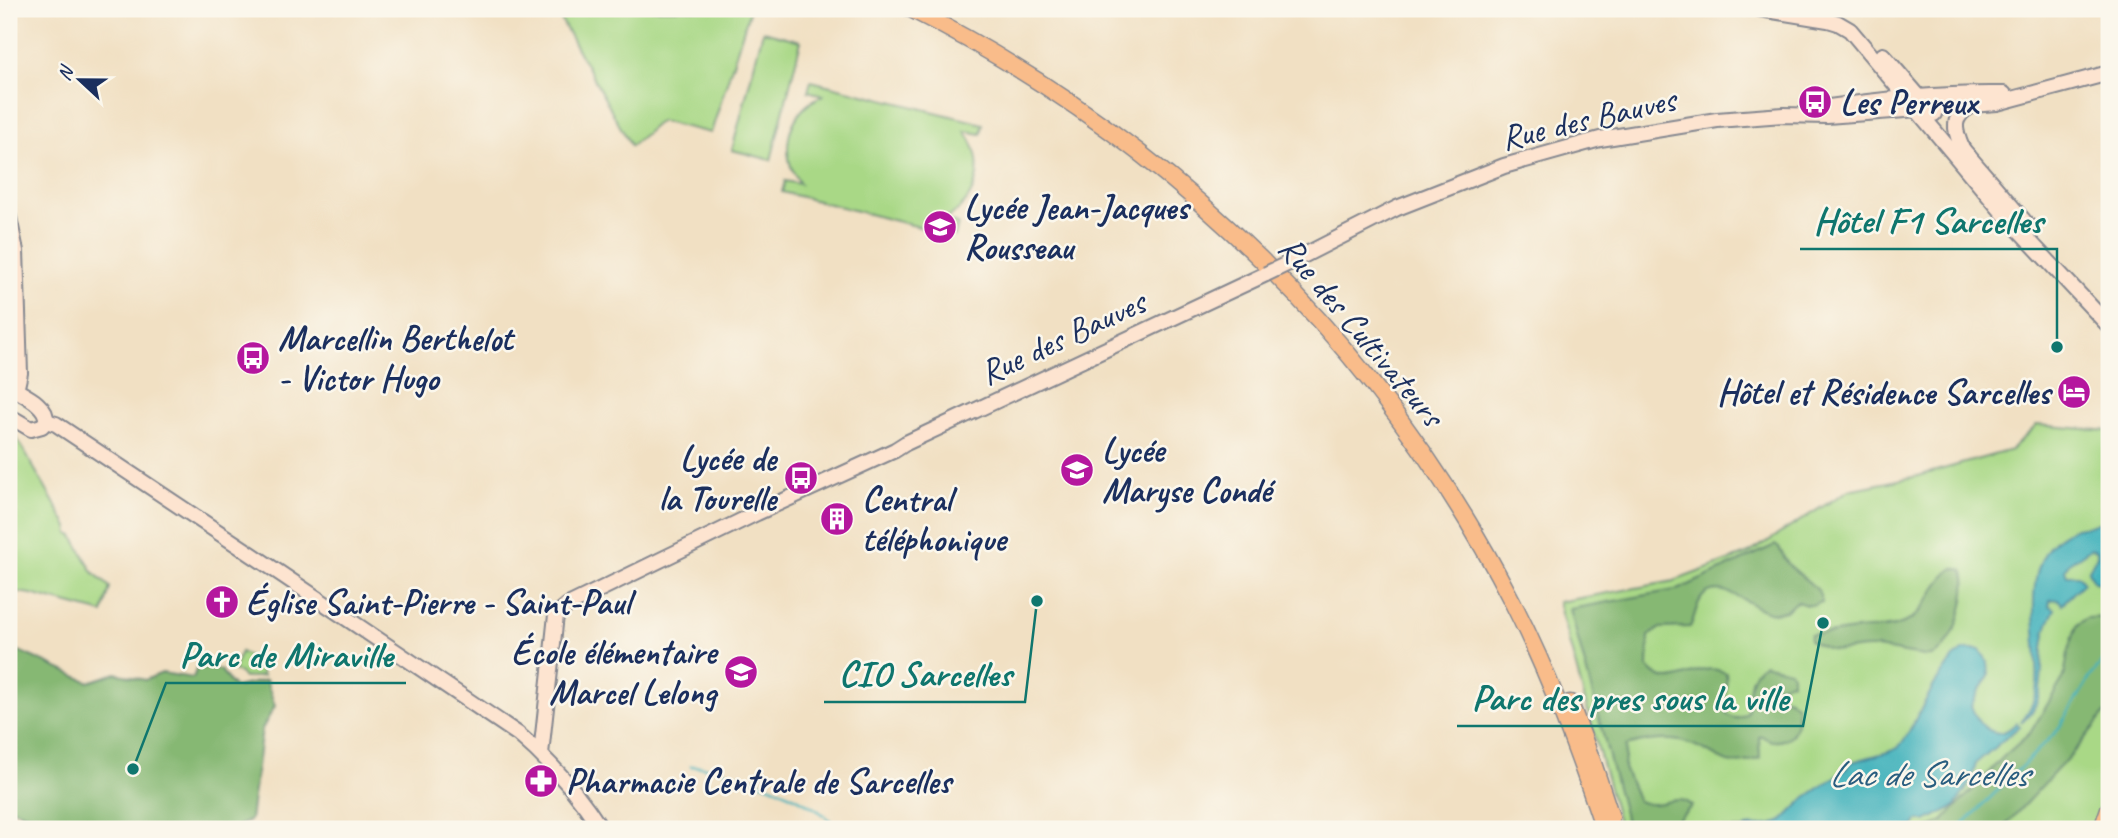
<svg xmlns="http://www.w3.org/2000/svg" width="2118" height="838" font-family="Caveat,sans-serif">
  <rect width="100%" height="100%" fill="#fbf7ec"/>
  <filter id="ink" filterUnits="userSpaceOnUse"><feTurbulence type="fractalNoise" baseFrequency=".0143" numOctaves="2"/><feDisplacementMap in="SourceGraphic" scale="14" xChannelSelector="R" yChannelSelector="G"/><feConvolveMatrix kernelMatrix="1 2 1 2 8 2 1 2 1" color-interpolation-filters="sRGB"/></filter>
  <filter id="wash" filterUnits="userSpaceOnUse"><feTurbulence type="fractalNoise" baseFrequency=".00686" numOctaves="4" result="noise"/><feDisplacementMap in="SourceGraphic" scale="28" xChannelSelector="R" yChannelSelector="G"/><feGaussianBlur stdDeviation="1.57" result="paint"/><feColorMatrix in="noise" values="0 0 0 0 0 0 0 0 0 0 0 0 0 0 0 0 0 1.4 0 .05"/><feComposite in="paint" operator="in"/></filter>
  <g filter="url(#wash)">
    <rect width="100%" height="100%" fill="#f1e0c3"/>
    <!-- green -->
    <g fill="#a9d886" stroke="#628472" stroke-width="2">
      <polygon points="555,9 750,9 711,133 660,121 631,146"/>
      <polygon points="763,31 801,41 771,160 732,150"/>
      <path d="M811 81 983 124 981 134 965 131C988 163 978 202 943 220L958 224 955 236 782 192 785 181 800 184C778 152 787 112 823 95L808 91Z"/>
      <polygon points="2037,425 2109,431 2109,786 2093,829 1620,829 1558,602 1674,581 1749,553 1849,490 1918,476 2011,450"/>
      <polygon points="9,428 12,430 68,527 69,534 73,536 93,572 110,587 103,613 31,594 9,591"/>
      <polygon points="241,652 255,660 263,676 244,678 240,673 234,671 235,665"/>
    </g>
    <!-- forest -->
    <g fill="#86b873" stroke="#507468" stroke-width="2">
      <path d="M1775 545 1779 548 1789 565 1818 590 1822 602C1818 603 1815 605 1811 605 1795 606 1802 594 1786 611 1780 612 1774 614 1769 612 1751 608 1722 578 1703 596 1696 603 1695 618 1690 627L1660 628 1649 636 1648 667C1673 698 1696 657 1726 673 1728 687 1723 701 1727 714 1734 720 1741 719 1747 713 1751 695 1745 675 1764 664L1790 670 1792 675V682L1773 687V695L1789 699 1797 706C1797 712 1798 717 1797 723 1794 741 1775 746 1762 736L1759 737 1760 758C1719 772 1720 752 1687 743 1669 737 1644 741 1626 746L1624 768 1638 801C1641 802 1647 804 1650 804 1665 805 1679 793 1692 806L1674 823 1672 829H1628L1570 609 1680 589Z"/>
      <path d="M1954 568 1963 570C1972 590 1955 650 1931 656 1922 658 1885 648 1872 648 1859 647 1846 652 1834 650 1824 648 1817 645 1809 640L1810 634C1824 635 1835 633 1848 631 1874 627 1902 632 1920 611 1932 597 1938 578 1954 568Z"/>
      <polygon points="2109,617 2109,714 2105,713 2078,747 2002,829 1926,829 1943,821 2003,757 2030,733 2064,677 2068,653 2077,625 2086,618"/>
      <polygon points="9,651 19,651 89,682 116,673 145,680 162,673 193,678 197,667 221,670 230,683 236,687 266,680 275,706 262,729 250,820 232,829 72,829 9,808"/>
    </g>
    <!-- water -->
    <g fill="#42b2bc" stroke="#2e708d" stroke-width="2">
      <path d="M2109 519V585L2095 582 2088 571 2097 556V550L2091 548 2069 563 2065 570 2067 575H2078L2084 583 2062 604 2058 599 2050 600 2049 606 2055 609C2050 619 2045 629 2044 641 2039 671 2048 702 2021 723 2028 711 2035 703 2037 685 2041 637 2013 554 2073 529 2078 527 2084 527 2089 526 2096 524 2103 521 2109 519Z"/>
      <path d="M1965 650H1980L1988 662 1989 676 1978 692 1971 706C1979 727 1997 744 2016 723L2020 726 1976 763 1970 783 1954 807 1926 821H1917L1914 826 1902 829H1744L1747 827 1770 825 1781 822 1806 797 1844 771 1852 762 1888 752 1898 748 1906 737 1934 685 1953 658Z"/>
    </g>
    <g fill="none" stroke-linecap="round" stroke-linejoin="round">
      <!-- stream -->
      <g stroke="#42b2bc" stroke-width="2.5">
        <path d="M691 766C732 767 813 797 838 829"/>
        <polyline points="1959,829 2057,731 2091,676 2109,655"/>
      </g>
    </g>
  </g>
  <g filter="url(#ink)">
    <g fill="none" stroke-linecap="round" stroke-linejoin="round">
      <!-- secondary casing -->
      <g stroke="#868890" stroke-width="18">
        <g id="secondary">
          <polyline points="1760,9 1828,20 1838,23 1850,30 2004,214 2109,326"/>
          <polyline points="1883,55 1934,114"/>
          <path d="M1822 108C1882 99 1944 93 2004 94"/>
          <polyline points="1960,146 2031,229"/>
          <path d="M1962 148C1954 129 1951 117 1971 106"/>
          <polyline points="9,217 16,251 20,373 16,391"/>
          <polyline points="1289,263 1397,208 1504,166 1600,139 1717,120 1783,115 1827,116 1997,103 2109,73"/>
          <path d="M9 386C21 394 48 404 46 421"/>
          <polyline points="9,416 31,429 42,426 46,421"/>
          <path d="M46 421 56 424 281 574 518 734C551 762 578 793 601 829"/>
          <polyline points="541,754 556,615 568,605 757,513 895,450 906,443 1266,274"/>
        </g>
      </g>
      <!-- primary casing -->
      <g stroke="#868890" stroke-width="19">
        <g id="primary">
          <path d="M911 9C1170 139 1381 345 1513 603 1550 676 1578 752 1604 829"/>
          <polyline points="1570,703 1594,766 1611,817"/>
          <polyline points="2102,829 2109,809"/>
        </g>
      </g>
      <!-- secondary -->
      <use href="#secondary" stroke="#fde4d0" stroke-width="14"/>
      <!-- primary -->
      <use href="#primary" stroke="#f9bc8a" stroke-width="16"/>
      <!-- secondary-bridge casing -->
      <g stroke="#868890" stroke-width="18" stroke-linecap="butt">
        <polyline id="secondary-bridge" points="1266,274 1289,263"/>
      </g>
      <!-- secondary-bridge -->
      <use href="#secondary-bridge" stroke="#fde4d0" stroke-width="14"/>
    </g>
  </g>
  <!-- icons -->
  <defs>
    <g id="bus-disc" transform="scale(1.75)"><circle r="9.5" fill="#b5179e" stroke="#fbf7ec"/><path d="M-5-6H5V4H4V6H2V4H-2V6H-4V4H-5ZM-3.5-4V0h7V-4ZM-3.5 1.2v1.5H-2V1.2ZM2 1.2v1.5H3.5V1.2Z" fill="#fff"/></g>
    <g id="school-disc" transform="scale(1.75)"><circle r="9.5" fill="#b5179e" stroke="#fbf7ec"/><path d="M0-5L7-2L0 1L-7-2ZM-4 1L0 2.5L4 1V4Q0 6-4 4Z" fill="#fff"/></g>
    <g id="hotel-disc" transform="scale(1.75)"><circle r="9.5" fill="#b5179e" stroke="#fbf7ec"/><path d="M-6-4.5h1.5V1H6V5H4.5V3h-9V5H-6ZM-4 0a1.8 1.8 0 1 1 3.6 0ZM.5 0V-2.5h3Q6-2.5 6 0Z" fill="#fff"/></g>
    <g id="building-disc" transform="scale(1.75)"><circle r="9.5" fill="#b5179e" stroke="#fbf7ec"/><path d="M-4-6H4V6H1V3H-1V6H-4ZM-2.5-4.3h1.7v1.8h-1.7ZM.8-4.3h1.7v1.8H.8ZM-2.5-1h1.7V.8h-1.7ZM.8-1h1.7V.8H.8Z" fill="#fff"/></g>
    <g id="church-disc" transform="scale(1.75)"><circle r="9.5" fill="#b5179e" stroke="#fbf7ec"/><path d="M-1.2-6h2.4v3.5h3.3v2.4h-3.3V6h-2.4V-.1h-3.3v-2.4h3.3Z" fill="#fff"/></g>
    <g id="pharmacy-disc" transform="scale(1.75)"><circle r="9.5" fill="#b5179e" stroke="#fbf7ec"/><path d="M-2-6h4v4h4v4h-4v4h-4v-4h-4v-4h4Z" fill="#fff"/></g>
  </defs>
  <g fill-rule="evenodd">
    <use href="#bus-disc" x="1815" y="102"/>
    <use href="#school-disc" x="940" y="227"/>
    <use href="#bus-disc" x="253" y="358"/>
    <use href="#hotel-disc" x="2074" y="392"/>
    <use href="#school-disc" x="1077" y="470"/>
    <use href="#bus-disc" x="801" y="478"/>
    <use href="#building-disc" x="837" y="519"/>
    <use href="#church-disc" x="222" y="602"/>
    <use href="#school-disc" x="741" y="672"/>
    <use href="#pharmacy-disc" x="541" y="781"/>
  </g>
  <g text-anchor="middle" stroke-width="5" stroke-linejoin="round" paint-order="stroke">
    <!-- poi labels -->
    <g font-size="35" font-weight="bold" fill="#1b2f5e" stroke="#fbf7ec" text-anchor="start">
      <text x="1840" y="114">Les Perreux</text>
      <text x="964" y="219">Lycée Jean-Jacques<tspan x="964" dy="40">Rousseau</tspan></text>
      <text x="278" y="350">Marcellin Berthelot<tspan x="278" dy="40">- Victor Hugo</tspan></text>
      <text x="2050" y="404" text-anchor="end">Hôtel et Résidence Sarcelles</text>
      <text x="1102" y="462">Lycée<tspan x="1102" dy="40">Maryse Condé</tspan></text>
      <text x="776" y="470" text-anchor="end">Lycée de<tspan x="776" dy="40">la Tourelle</tspan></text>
      <text x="862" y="511">Central<tspan x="862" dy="40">téléphonique</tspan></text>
      <text x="246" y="614">Église Saint-Pierre - Saint-Paul</text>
      <text x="716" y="664" text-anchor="end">École élémentaire<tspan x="716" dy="40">Marcel Lelong</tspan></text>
      <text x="566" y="793">Pharmacie Centrale de Sarcelles</text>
    </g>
    <!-- street labels -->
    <g font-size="35" fill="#1b2f5e" stroke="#fbf7ec">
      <text transform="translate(1588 118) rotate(-13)" y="12">Rue des Bauves</text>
      <text transform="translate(1362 331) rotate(50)" y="12">Rue des Cultivateurs</text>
      <text transform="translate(1062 337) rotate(-25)" y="12">Rue des Bauves</text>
    </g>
    <!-- water labels -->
    <g font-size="37" font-style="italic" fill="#295d7f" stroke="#fbf7ec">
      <text x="1928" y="786">Lac de Sarcelles</text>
    </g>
  </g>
  <!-- callouts -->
  <path fill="none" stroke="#0f766e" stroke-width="2.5" d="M2057 347L2057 249H1800M133 769L166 683H406M1037 601L1025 702H824M1823 623L1803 726H1457"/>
  <g fill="#0f766e" stroke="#fbf7ec" stroke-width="2.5">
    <circle cx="2057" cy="347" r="7"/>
    <circle cx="133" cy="769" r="7"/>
    <circle cx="1037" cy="601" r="7"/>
    <circle cx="1823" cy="623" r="7"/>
  </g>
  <g font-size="37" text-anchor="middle" font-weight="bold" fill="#0f766e" stroke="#fbf7ec" stroke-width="5" stroke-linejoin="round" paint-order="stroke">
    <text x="1928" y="233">Hôtel F1 Sarcelles</text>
    <text x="286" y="667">Parc de Miraville</text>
    <text x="925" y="686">CIO Sarcelles</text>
    <text x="1630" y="710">Parc des pres sous la ville</text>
  </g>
  <!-- margin -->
  <rect width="2118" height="838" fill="none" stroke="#fbf7ec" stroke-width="35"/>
  <!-- north arrow -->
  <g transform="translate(80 80) rotate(292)" stroke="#fbf7ec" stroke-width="5" paint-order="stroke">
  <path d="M0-5L12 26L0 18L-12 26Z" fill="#1b2f5e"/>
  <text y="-10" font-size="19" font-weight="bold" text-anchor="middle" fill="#1b2f5e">N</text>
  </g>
</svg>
